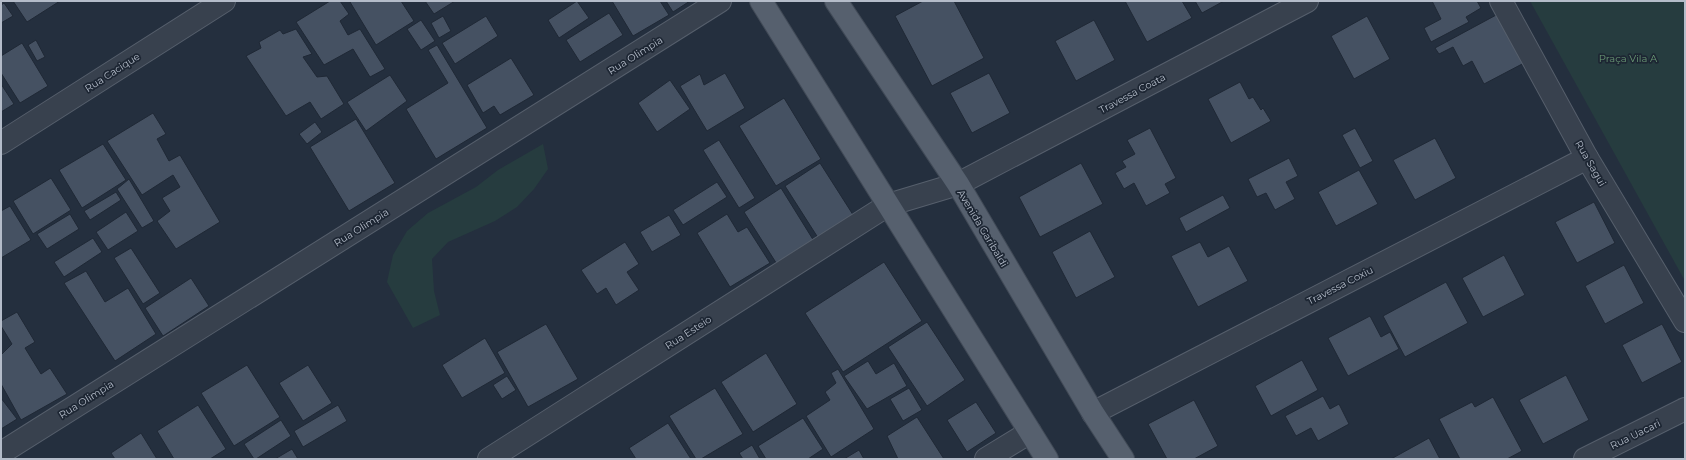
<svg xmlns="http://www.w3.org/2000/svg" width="1686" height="460" font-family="Montserrat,sans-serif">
  <rect width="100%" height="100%" fill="#242f3e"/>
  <!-- green -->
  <g fill="#263c3f">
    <polygon points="1530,1 1685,1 1685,281"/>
    <polygon points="543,144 548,169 534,189 517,207 495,221 448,242 432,259 434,291 440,315 413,328 387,282 393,255 407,231 428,213 476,187 498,170"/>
  </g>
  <!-- building -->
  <g fill="#455162" stroke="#1f2835">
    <polygon points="13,1 60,1 27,22"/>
    <polygon points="330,1 340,1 349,14 340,21 348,35 360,29 385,69 370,77 353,49 324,65 296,22"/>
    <polygon points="352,1 401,1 414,21 376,45 350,2"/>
    <polygon points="425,1 455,1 434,14"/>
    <polygon points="577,1 589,18 559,38 548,20"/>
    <polygon points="612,1 660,1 669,15 633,36"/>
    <polygon points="666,1 690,1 673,12"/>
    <polygon points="923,1 954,1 984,58 932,86 895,16"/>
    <polygon points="1125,1 1182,1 1192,18 1147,42"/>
    <polygon points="1195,1 1224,1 1202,13"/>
    <polygon points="1432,1 1477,1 1481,8 1466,17 1469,22 1431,42 1424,28 1441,19"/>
    <polygon points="4,3 13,16 1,23 1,5"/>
    <polygon points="609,13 623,35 580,62 566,40"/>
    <polygon points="1498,14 1524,63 1484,84 1472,61 1463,66 1453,47 1439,54 1435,48"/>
    <polygon points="443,16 451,31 439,38 431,23"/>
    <polygon points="486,16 498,36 455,64 442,43"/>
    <polygon points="1367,16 1390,59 1354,79 1331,36"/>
    <polygon points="421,20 435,41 421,50 407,29"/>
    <polygon points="1094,20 1115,60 1076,81 1055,41"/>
    <polygon points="296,29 312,54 303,57 317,77 327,76 344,104 321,119 310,102 286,116 246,56 261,48 259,42 280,30 283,34"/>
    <polygon points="36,40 45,57 37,61 28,45"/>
    <polygon points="22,43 48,86 20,103 1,73 1,56"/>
    <polygon points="437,45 487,128 436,159 406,109 448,83 428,50"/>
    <polygon points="511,58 534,95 500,115 494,106 483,113 467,85"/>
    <polygon points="725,73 745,108 707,131 680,86 700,74 704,85"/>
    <polygon points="989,73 1010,113 972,133 950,93"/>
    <polygon points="390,75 407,101 366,131 347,102"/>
    <polygon points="670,80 690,109 657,132 638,103"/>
    <polygon points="1240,82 1249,99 1253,97 1261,110 1263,108 1271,121 1231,143 1208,99"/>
    <polygon points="1,84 14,104 1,112"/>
    <polygon points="784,98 821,159 776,186 739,126"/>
    <polygon points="153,113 166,134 157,139 169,161 180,155 220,222 176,249 157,221 170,211 162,198 180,187 173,175 142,195 107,141"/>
    <polygon points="356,119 395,183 349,211 310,147"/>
    <polygon points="315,122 322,132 307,144 299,134"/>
    <polygon points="1150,128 1176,178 1165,184 1170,193 1146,206 1134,183 1124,189 1115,173 1126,167 1122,161 1135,154 1127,140"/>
    <polygon points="1355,128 1373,161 1360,168 1342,135"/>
    <polygon points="1435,138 1456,178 1415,200 1393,160"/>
    <polygon points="719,140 755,198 739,208 703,150"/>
    <polygon points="103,144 126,180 82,208 59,170"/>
    <polygon points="1289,158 1298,176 1286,182 1295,199 1275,210 1266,193 1257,197 1248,179"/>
    <polygon points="820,163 857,221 822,244 785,186"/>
    <polygon points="1081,163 1103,204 1040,237 1019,197"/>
    <polygon points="1359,170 1378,204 1336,226 1318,192"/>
    <polygon points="51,178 71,210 33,234 13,201"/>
    <polygon points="129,179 154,221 142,228 117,189"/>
    <polygon points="717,182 727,197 683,225 673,210"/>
    <polygon points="781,188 817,246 780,269 744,212"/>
    <polygon points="116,192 121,200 90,220 84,211"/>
    <polygon points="1223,195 1230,208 1186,232 1179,218"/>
    <polygon points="1594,202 1615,243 1577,263 1555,222"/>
    <polygon points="10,206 31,240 1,258 1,211"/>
    <polygon points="126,212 138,231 108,250 96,232"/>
    <polygon points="70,214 79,229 47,249 37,234"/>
    <polygon points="727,214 738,232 747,227 770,263 730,287 697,233"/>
    <polygon points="669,215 681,235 652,252 640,232"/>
    <polygon points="1090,231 1115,277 1076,298 1052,252"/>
    <polygon points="93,238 102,252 64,277 54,262"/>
    <polygon points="625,242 639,264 627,272 639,290 616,305 606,288 597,294 581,270"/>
    <polygon points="1200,242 1208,257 1229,246 1248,281 1198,307 1171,256"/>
    <polygon points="131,248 160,293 143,304 114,258"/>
    <polygon points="1504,255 1525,295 1483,317 1462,278"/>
    <polygon points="884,262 922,321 843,372 805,313"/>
    <polygon points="1624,265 1644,303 1605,324 1585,286"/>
    <polygon points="86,271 105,302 128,288 156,334 115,361 64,283"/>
    <polygon points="191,278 209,306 163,336 145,308"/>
    <polygon points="1446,282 1468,323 1405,357 1383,316"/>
    <polygon points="17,312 35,342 25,348 41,374 50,368 67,394 21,420 1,384 1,355 12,344 1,326 1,321"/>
    <polygon points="1370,316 1381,337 1390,332 1399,349 1348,376 1328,338"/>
    <polygon points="927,322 965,380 927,406 888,347"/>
    <polygon points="546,324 578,379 528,407 497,352"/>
    <polygon points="1662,324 1682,362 1642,383 1622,345"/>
    <polygon points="485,338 505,373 462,398 442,365"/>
    <polygon points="766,353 797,404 753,432 721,382"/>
    <polygon points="1302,360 1318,390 1271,416 1255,386"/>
    <polygon points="868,361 876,374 894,363 907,386 867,409 844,376"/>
    <polygon points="247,365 280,417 234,446 201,393"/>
    <polygon points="308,365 332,403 303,421 279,383"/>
    <polygon points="838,369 874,429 831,457 806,416 830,400 825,392 836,383 831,373"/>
    <polygon points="1566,375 1589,420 1543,444 1519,400"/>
    <polygon points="507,376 516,390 502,399 493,385"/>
    <polygon points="715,388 743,434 701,459 696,459 669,416"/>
    <polygon points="909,388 922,410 903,421 890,399"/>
    <polygon points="1323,396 1330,409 1339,404 1349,424 1318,441 1311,428 1296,436 1285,416"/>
    <polygon points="1493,397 1522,451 1507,459 1460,459 1439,419 1472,402 1475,407"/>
    <polygon points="1,398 17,419 1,429"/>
    <polygon points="1194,400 1218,446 1194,459 1167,459 1148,424"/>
    <polygon points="976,402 996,433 967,452 947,420"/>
    <polygon points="198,405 226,449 210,459 174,459 157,431"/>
    <polygon points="338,405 347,421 303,447 294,431"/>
    <polygon points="917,417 944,459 898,459 887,436"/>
    <polygon points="803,418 823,449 808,459 766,459 758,446"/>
    <polygon points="281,420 291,436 256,459 254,459 244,444"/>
    <polygon points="668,423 691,459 636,459 629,448"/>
    <polygon points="141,433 157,459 115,459 111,453"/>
    <polygon points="1429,438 1440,459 1391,459"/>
    <polygon points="752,445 760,459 743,459 739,453"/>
    <polygon points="292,449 298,459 275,459"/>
    <polygon points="859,450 864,459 844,459"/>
  </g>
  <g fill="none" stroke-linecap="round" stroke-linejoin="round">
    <!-- minor casing -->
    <g stroke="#565f6c" stroke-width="24">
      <g id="minor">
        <polyline points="1501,1 1587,158 1685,321"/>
        <polyline points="1,143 224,1"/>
        <polyline points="1093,413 1587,158"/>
        <polyline points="1,453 720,1"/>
        <polyline points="489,459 888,205 958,184 1307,1"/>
        <polyline points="986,459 1030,432"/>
        <polyline points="1585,459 1685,409"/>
      </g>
    </g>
    <!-- major casing -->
    <g stroke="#414a57" stroke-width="24">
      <g id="major">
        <polyline points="761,1 1047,459"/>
        <polyline points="836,1 958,184 1093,413 1123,459"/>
      </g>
    </g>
    <!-- minor -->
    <use href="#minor" stroke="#38414e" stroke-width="22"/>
    <!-- major -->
    <use href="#major" stroke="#56606e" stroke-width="22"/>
  </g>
  <g text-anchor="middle" stroke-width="3.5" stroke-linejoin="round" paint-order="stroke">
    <!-- street labels -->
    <g font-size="10" fill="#b4bcc9" stroke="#1d2633">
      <text transform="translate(635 55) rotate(-32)" y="4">Rua Olimpia</text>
      <text transform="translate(112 72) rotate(-33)" y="4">Rua Cacique</text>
      <text transform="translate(1132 93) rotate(-28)" y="4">Travessa Coata</text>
      <text transform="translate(1591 163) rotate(60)" y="4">Rua Sagui</text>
      <text transform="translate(361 227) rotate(-32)" y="4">Rua Olimpia</text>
      <text transform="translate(983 228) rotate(59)" y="4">Avenida Garibaldi</text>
      <text transform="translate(1340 285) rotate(-27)" y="4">Travessa Coxiu</text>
      <text transform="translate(688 332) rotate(-33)" y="4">Rua Esteio</text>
      <text transform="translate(86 399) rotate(-32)" y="4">Rua Olimpia</text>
      <text transform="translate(1635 434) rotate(-26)" y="4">Rua Uacari</text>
    </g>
    <!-- park labels -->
    <g font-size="10" fill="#6b9a76" stroke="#1d2633">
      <text x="1628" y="62">Praça Vila A</text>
    </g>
  </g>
  <!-- border -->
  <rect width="1686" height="460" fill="none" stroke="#b4bcc9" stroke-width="4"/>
</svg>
